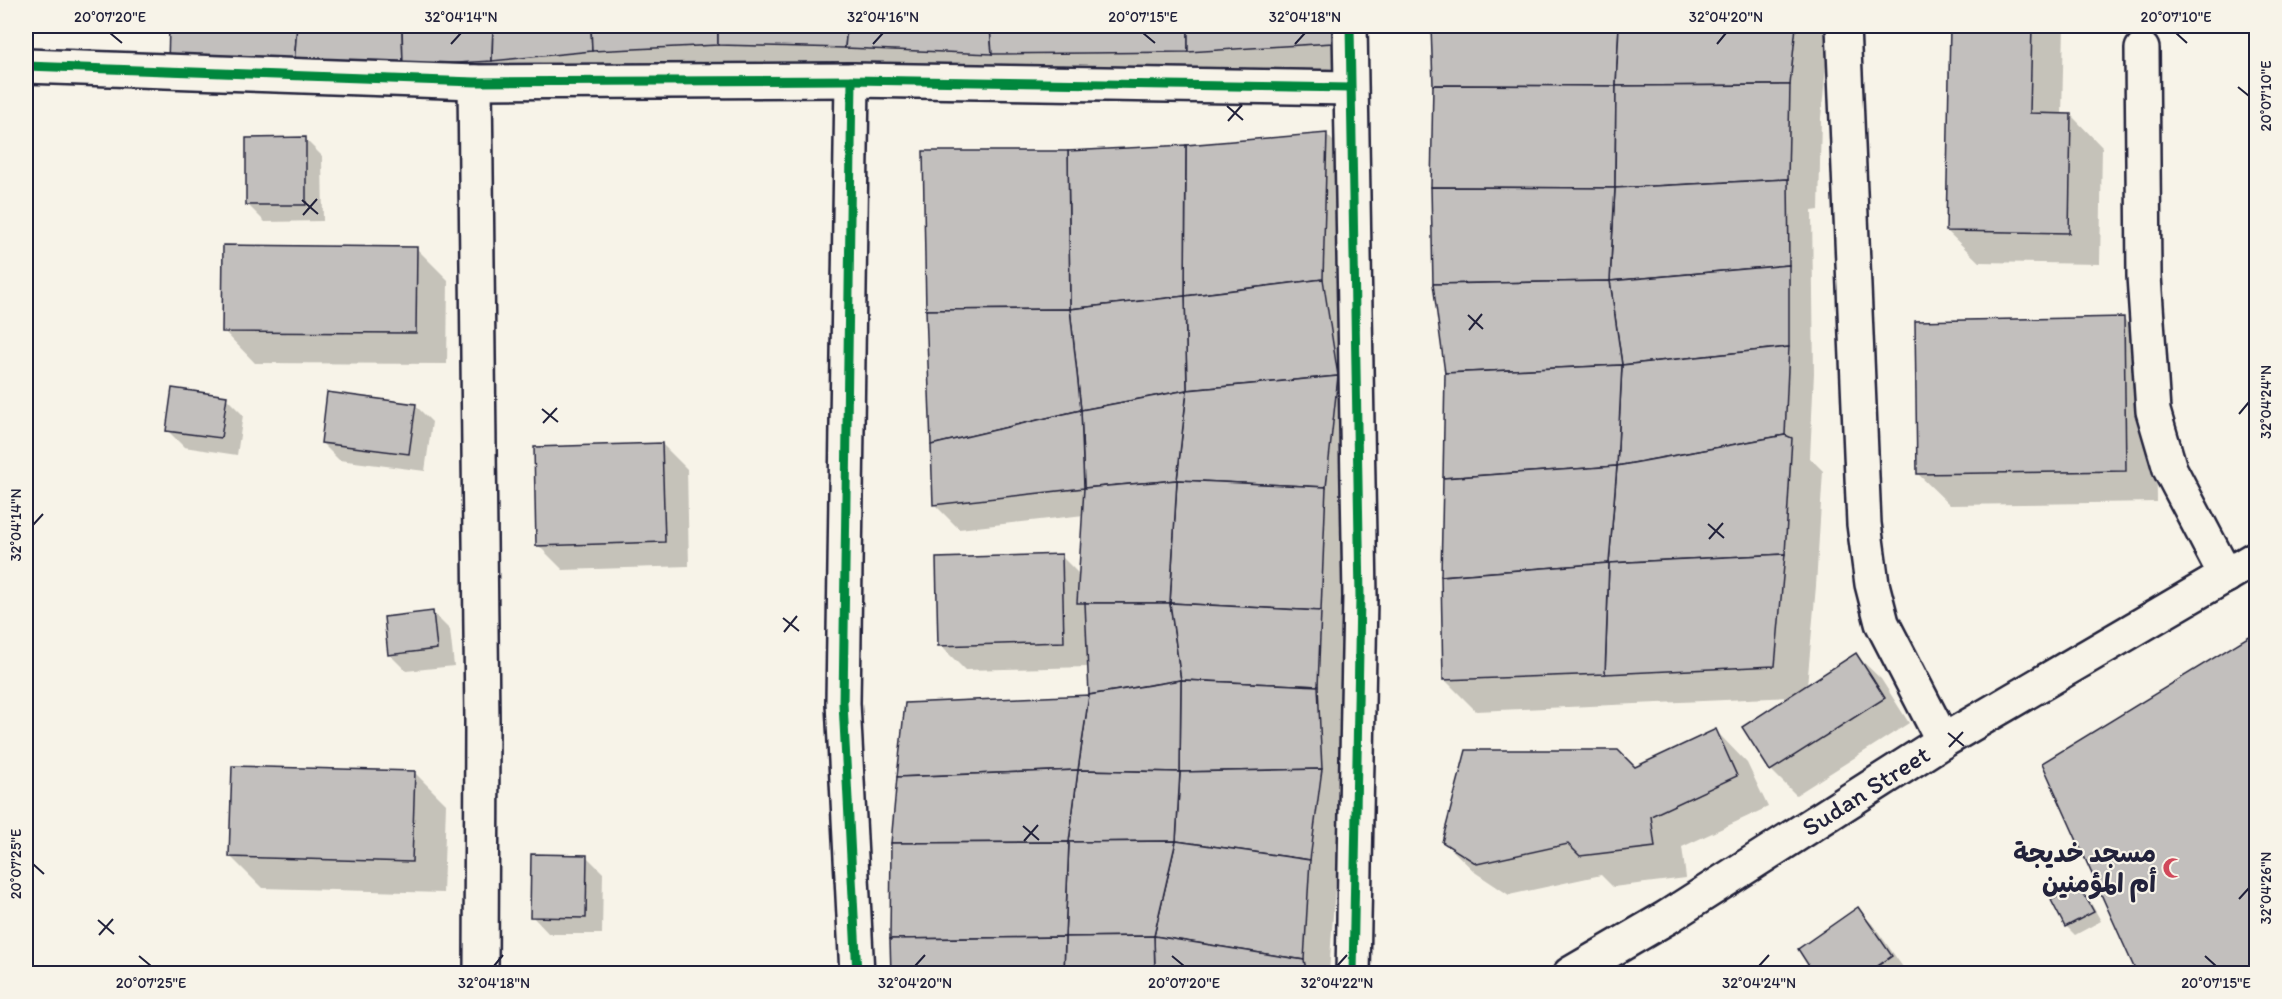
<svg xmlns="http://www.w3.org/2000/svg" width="2282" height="999" font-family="Itim,'Playpen Sans Arabic',sans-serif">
  <rect width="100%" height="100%" fill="#f7f3e8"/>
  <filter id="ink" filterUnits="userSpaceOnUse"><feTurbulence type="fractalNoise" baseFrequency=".0167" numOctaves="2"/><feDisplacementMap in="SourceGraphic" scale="12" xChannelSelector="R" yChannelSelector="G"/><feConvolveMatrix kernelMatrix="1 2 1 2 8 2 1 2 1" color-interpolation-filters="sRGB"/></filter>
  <g filter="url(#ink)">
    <!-- shadow -->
    <g fill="#0003">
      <polygon points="171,26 1357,26 1357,67 1219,76 429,90 195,90 170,65"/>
      <polygon points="1432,26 1830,26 1821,118 1819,210 1812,211 1814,373 1810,458 1823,471 1816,586 1807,686 1856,655 1881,679 1909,723 1796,795 1771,770 1744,727 1790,697 1476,711 1444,679 1446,373 1435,284"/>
      <polygon points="1952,26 2064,26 2062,115 2071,115 2102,147 2100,264 1979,262 1947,231"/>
      <polygon points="1326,134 1358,166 1346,795 1335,886 1329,974 892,974 1090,696 1089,667 965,670 940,645 1061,556 1080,575 1084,515 959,529 934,504 1068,153 1186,146"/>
      <polygon points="305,139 322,156 323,221 265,222 248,205"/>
      <polygon points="416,248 448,280 447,364 255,363 224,331"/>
      <polygon points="2124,319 2155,351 2157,502 1950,505 1918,474"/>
      <polygon points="226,398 243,415 237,455 184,447 167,430"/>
      <polygon points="415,405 432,422 425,471 339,460 322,443"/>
      <polygon points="662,444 687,469 689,566 563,570 538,545"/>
      <polygon points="433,613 450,630 454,666 406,671 389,654"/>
      <polygon points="2256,634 2256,974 2138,974 2044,764"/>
      <polygon points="1716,731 1747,763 1768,807 1682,847 1686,878 1613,887 1601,875 1509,895 1476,873 1444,842 1635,769"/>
      <polygon points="414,772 446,804 443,893 262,888 231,857"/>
      <polygon points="586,856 603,873 602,934 549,934 532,916"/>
      <polygon points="2079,887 2087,896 2101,921 2075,935 2066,926 2053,901"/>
      <polygon points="1857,909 1874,926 1907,973 1816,974"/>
    </g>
    <!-- building -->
    <g fill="#c2bfbd" stroke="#22223b" stroke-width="1.5">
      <polygon points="169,26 297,26 294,66 168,65"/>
      <polygon points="297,26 402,26 403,66 294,66"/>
      <polygon points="402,26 493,26 492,61 403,66"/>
      <polygon points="493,26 591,26 592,51 492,61"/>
      <polygon points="591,26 718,26 718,45 592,51"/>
      <polygon points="718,26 847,26 845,48 718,45"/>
      <polygon points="847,26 990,26 992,54 845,48"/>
      <polygon points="990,26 1188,26 1188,52 992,54"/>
      <polygon points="1188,26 1333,26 1333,43 1188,52"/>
      <polygon points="1431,26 1619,26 1616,86 1433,85"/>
      <polygon points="1619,26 1796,26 1790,85 1616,86"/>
      <polygon points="1950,26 2032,26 2030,113 2071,114 2069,233 1946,231"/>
      <polygon points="1433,85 1616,86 1615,188 1431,187"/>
      <polygon points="1790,85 1788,179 1615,188 1616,86"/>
      <polygon points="1327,133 1323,279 1185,296 1186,145"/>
      <polygon points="306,137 306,205 246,205 246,138"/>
      <polygon points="1186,145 1185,296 1070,309 1068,151"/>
      <polygon points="923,151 1068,151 1070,309 926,310"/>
      <polygon points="1788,179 1789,265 1610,281 1615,188"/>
      <polygon points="1431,187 1615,188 1610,281 1433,284"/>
      <polygon points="223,245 417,247 416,333 222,332"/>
      <polygon points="1789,265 1789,347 1622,365 1610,281"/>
      <polygon points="1323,279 1338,376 1187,390 1185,296"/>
      <polygon points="1610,281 1622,365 1445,373 1433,284"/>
      <polygon points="1185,296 1187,390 1081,410 1070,309"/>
      <polygon points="1070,309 1081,410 931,445 926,310"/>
      <polygon points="2124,317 2126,471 1917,474 1915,321"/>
      <polygon points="1789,347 1785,435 1617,466 1622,365"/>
      <polygon points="1622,365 1617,466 1443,478 1445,373"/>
      <polygon points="1338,376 1326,487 1177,480 1187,390"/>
      <polygon points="172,388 227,396 221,438 166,431"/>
      <polygon points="1187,390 1177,480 1084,488 1081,410"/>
      <polygon points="327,392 416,404 409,454 321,443"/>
      <polygon points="1081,410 1084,488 933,505 931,445"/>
      <polygon points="1785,435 1792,438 1785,554 1609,563 1617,466"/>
      <polygon points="662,443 665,542 536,546 534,447"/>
      <polygon points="1617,466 1609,563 1441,576 1443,478"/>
      <polygon points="1177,480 1326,487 1321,611 1170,603"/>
      <polygon points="1177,480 1170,603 1077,603 1084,488"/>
      <polygon points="1062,554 1064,642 938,646 936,558"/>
      <polygon points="1785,554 1775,666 1605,674 1609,563"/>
      <polygon points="1609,563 1605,674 1443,680 1441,576"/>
      <polygon points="1085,603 1170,603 1181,680 1089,695"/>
      <polygon points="1170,603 1321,611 1318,686 1181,680"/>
      <polygon points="433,611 437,649 388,655 384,617"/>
      <polygon points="2256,632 2256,974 2137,974 2042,763"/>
      <polygon points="1856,653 1885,698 1770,771 1742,727"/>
      <polygon points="1181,680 1318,686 1322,769 1180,772"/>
      <polygon points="1181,680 1180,772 1078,770 1089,695"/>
      <polygon points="1089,695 1078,770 897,777 905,703"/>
      <polygon points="1716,729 1737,776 1651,816 1655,847 1580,856 1568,844 1477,864 1442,842 1466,750 1618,750 1635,767"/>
      <polygon points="232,766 415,771 412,862 229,857"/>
      <polygon points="1322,769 1310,860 1176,841 1180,772"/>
      <polygon points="1078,770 1180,772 1176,841 1069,842"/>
      <polygon points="1078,770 1069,842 891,843 897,777"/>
      <polygon points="1176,841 1310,860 1304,960 1154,936"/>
      <polygon points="1176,841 1154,936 1065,937 1069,842"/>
      <polygon points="1069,842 1065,937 890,939 891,843"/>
      <polygon points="531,854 587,855 586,918 530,917"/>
      <polygon points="2079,885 2094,912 2065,927 2051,900"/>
      <polygon points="1858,907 1892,956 1866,974 1814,974 1798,949"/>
      <polygon points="1154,936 1304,960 1307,974 1155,974"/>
      <polygon points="1154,936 1155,974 1064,974 1065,937"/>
      <polygon points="1065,937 1064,974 891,974 890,939"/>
    </g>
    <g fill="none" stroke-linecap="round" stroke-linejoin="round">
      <!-- minor casing -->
      <g stroke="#22223b" stroke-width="38">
        <g id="minor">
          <polyline points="1350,26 1360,597 1353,974"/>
          <polyline points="1843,26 1864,524 1872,584 1882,623 1943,741"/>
          <polyline points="2142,49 2144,276 2153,411 2170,469 2226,576"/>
          <polyline points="26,66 475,82 852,80 1350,88"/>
          <polyline points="852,80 843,703 857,974"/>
          <polyline points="475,82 482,722 481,974"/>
        </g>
      </g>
      <!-- secondary casing -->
      <g stroke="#22223b" stroke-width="38">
        <g id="secondary">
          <path id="s1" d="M1570 974 1666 918 1943 741 2256 558"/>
        </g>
      </g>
      <!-- minor -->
      <use href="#minor" stroke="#f7f3e8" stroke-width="33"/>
      <!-- secondary -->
      <use href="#secondary" stroke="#f7f3e8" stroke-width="33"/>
      <!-- cycleway casing -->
      <g stroke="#f7f3e8" stroke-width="13">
        <g id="cycleway">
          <polyline points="1350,26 1360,597 1353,974"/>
          <polyline points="26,66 475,82 852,80 1350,88"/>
          <polyline points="852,80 843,703 857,974"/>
        </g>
      </g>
      <!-- cycleway -->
      <use href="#cycleway" stroke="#00873e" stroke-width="9"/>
    </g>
  </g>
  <!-- ticks -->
  <path fill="none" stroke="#22223b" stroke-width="2" d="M110 33 122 43M1143 33 1155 43M2176 33 2187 43M451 44 461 33M873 44 883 33M1295 44 1305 33M1717 44 1726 33M2238 87 2249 96M1227 106 1243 120M1228 121 1242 105M302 200 318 214M303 215 317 199M1468 315 1483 329M1469 330 1482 314M542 409 558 422M2239 414 2249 402M543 423 557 408M1708 524 1724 538M33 525 43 514M1709 539 1723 523M783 618 799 631M784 632 797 616M1948 733 1964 746M1949 747 1963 732M1023 826 1039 840M1024 841 1038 825M33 864 44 874M2239 899 2249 888M98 920 114 934M99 935 113 919M139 956 151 966M1172 956 1184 966M2205 956 2216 966M494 966 503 955M915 966 925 955M1337 966 1347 955M1759 966 1769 955"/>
  <!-- icons -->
  <defs>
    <g id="mosque-bare" transform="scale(1.62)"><path d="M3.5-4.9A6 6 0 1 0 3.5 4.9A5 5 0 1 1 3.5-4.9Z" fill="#d1495b" stroke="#f7f3e8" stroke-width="2.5" paint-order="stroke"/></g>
  </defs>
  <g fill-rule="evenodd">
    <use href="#mosque-bare" x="2173" y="868"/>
  </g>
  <g text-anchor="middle" stroke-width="4.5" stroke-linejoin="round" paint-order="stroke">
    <!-- street labels -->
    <g font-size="26" fill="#22223b" stroke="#f7f3e8">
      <text dy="9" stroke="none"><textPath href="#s1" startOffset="348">Sudan Street</textPath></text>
    </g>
    <!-- poi labels -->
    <g font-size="26" font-weight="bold" fill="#22223b" stroke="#f7f3e8" text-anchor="end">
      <text x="2156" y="862">مسجد خديجة<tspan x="2156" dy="30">أم المؤمنين</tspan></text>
    </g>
  </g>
  <!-- margin -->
  <rect width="2282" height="999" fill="none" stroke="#f7f3e8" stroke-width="66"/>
  <rect x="33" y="33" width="2216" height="933" fill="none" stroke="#22223b" stroke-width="2"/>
  <g font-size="15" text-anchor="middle" fill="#22223b">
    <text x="110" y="22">20°07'20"E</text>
    <text x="461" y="22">32°04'14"N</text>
    <text x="883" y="22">32°04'16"N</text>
    <text x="1143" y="22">20°07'15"E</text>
    <text x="1305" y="22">32°04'18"N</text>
    <text x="1726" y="22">32°04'20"N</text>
    <text x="2176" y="22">20°07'10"E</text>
    <text transform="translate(2266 96) rotate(-90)" y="5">20°07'10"E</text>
    <text transform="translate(2266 402) rotate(-90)" y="5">32°04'24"N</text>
    <text transform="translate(16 525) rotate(-90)" y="5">32°04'14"N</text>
    <text transform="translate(16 864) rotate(-90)" y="5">20°07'25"E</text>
    <text transform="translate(2266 888) rotate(-90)" y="5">32°04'26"N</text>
    <text x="151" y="988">20°07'25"E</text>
    <text x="494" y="988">32°04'18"N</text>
    <text x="915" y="988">32°04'20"N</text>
    <text x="1184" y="988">20°07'20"E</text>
    <text x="1337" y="988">32°04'22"N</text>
    <text x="1759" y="988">32°04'24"N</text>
    <text x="2216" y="988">20°07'15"E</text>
  </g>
</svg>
